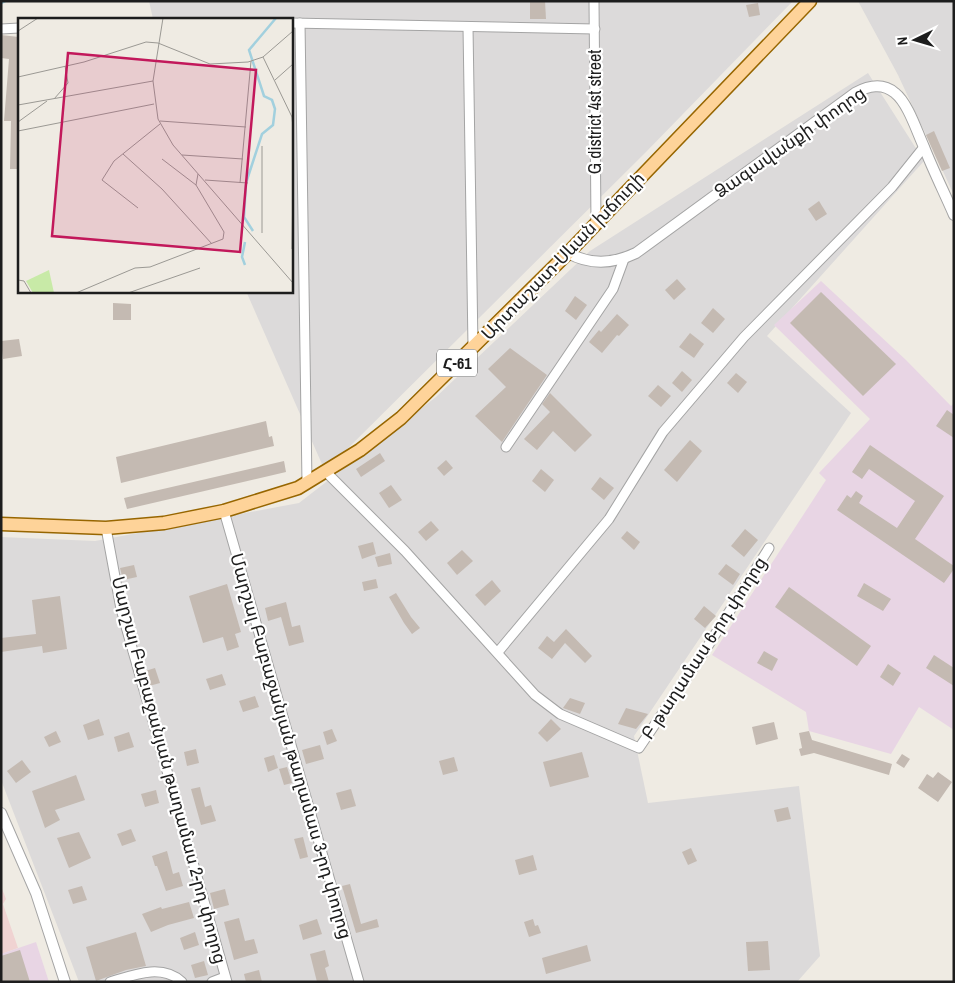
<svg xmlns="http://www.w3.org/2000/svg" width="955" height="983" font-family="'Archivo Narrow','Noto Sans Armenian',sans-serif">
  <rect width="100%" height="100%" fill="#efebe3"/>
  <!-- residential -->
  <g fill="#dcdada">
    <polygon points="149,1 793,1 646,152 325,471 246,291 291,291 291,19 153,19"/>
    <polygon points="858,1 954,1 954,195 898,75"/>
    <polygon points="868,73 924,161 767,336 851,413 634,736 648,803 799,786 820,956 797,982 79,982 1,780 1,537 95,541 299,503 436,397 590,251"/>
  </g>
  <!-- commercial -->
  <polygon fill="#f0d3d2" points="1,886 6,899 3,904 18,948 1,954"/>
  <!-- industrial -->
  <g fill="#e8d5e4">
    <polygon points="821,281 906,360 951,406 954,403 954,730 919,707 891,754 809,731 806,712 712,655 826,480 819,473 870,419 774,325"/>
    <polygon points="36,942 49,982 1,982 1,954"/>
  </g>
  <g fill="none" stroke-linecap="round" stroke-linejoin="round">
    <!-- stream -->
    <polyline stroke="#a2d0de" stroke-width="3" points="1,3 5,1"/>
  </g>
  <!-- building -->
  <g fill="#c4bab2">
    <polygon points="530,1 545,1 546,19 530,19"/>
    <polygon points="758,3 760,15 749,17 746,5"/>
    <polygon points="1,35 19,37 19,169 10,169 11,121 4,121 9,59 1,58"/>
    <polygon points="934,131 950,168 942,171 926,135"/>
    <polygon points="819,201 827,214 816,221 808,209"/>
    <polygon points="677,279 686,289 674,300 665,290"/>
    <polygon points="821,292 896,364 863,396 790,323"/>
    <polygon points="575,296 587,305 576,320 565,311"/>
    <polygon points="113,303 131,304 131,320 113,320"/>
    <polygon points="713,308 725,319 713,333 701,323"/>
    <polygon points="617,314 629,325 619,336 617,335 602,353 589,342 599,330 601,332"/>
    <polygon points="690,333 704,344 694,358 679,347"/>
    <polygon points="19,339 22,356 3,359 1,341"/>
    <polygon points="510,348 547,375 502,442 475,416 506,387 488,369"/>
    <polygon points="682,371 692,380 682,392 672,383"/>
    <polygon points="736,373 747,382 738,393 727,383"/>
    <polygon points="658,385 671,396 661,407 648,396"/>
    <polygon points="550,393 592,435 575,452 553,431 537,450 524,439 550,412 542,404"/>
    <polygon points="947,410 954,415 954,438 936,426"/>
    <polygon points="266,421 269,437 272,436 274,446 121,483 116,457"/>
    <polygon points="690,440 702,451 677,482 664,470"/>
    <polygon points="870,445 944,496 915,539 954,566 954,569 944,583 837,510 847,495 851,498 856,491 863,496 859,503 897,528 915,501 869,469 862,479 852,472"/>
    <polygon points="380,453 385,461 361,477 356,469"/>
    <polygon points="446,460 453,468 444,476 437,468"/>
    <polygon points="284,461 286,472 127,509 124,498"/>
    <polygon points="541,469 554,480 545,492 532,481"/>
    <polygon points="600,477 614,488 604,500 591,489"/>
    <polygon points="391,485 402,500 389,508 379,493"/>
    <polygon points="431,521 439,530 426,541 418,532"/>
    <polygon points="745,529 758,540 744,557 731,546"/>
    <polygon points="627,531 640,542 634,550 621,538"/>
    <polygon points="373,542 376,554 362,559 358,546"/>
    <polygon points="462,550 473,561 457,575 447,563"/>
    <polygon points="390,553 392,564 378,567 375,557"/>
    <polygon points="726,564 740,574 733,585 718,574"/>
    <polygon points="134,565 137,577 123,580 120,568"/>
    <polygon points="376,579 378,588 364,591 362,582"/>
    <polygon points="492,580 501,591 485,606 475,595"/>
    <polygon points="864,583 891,599 883,611 857,596"/>
    <polygon points="227,584 241,632 235,634 239,647 227,651 223,637 203,643 189,596"/>
    <polygon points="789,587 871,646 857,666 775,607"/>
    <polygon points="396,593 411,617 420,628 412,634 404,623 389,597"/>
    <polygon points="60,596 67,649 43,653 42,646 1,652 1,638 36,634 32,600"/>
    <polygon points="286,602 292,627 300,625 304,642 289,646 281,617 268,621 265,608"/>
    <polygon points="704,606 716,616 705,628 694,619"/>
    <polygon points="566,629 592,656 585,663 565,643 552,659 538,648 547,636 554,642"/>
    <polygon points="764,651 778,659 772,671 757,663"/>
    <polygon points="934,655 954,668 954,686 926,668"/>
    <polygon points="888,664 901,673 893,686 880,677"/>
    <polygon points="155,668 160,683 149,686 145,671"/>
    <polygon points="222,674 226,685 210,690 206,679"/>
    <polygon points="255,696 259,707 243,712 239,701"/>
    <polygon points="570,698 585,703 580,714 563,708"/>
    <polygon points="626,708 648,714 636,729 618,724"/>
    <polygon points="99,719 104,735 88,740 83,725"/>
    <polygon points="551,719 561,729 547,742 538,733"/>
    <polygon points="774,722 778,739 756,745 752,727"/>
    <polygon points="332,729 337,741 327,745 323,732"/>
    <polygon points="56,731 61,742 49,747 44,737"/>
    <polygon points="809,731 812,740 892,764 889,775 814,753 801,756 799,749 802,748 799,733"/>
    <polygon points="129,732 134,747 118,752 114,737"/>
    <polygon points="320,745 324,759 306,764 302,750"/>
    <polygon points="196,749 199,763 187,766 184,752"/>
    <polygon points="582,752 589,777 550,787 543,762"/>
    <polygon points="902,754 910,759 904,768 896,763"/>
    <polygon points="274,755 278,768 268,772 264,758"/>
    <polygon points="454,757 458,771 443,775 439,761"/>
    <polygon points="22,760 31,772 16,783 7,771"/>
    <polygon points="287,767 292,783 284,785 279,769"/>
    <polygon points="938,772 952,782 938,802 918,788 927,774 933,778"/>
    <polygon points="76,775 85,800 55,810 60,820 45,828 32,791"/>
    <polygon points="200,787 205,807 211,805 216,821 201,825 191,789"/>
    <polygon points="351,789 356,806 341,810 336,793"/>
    <polygon points="156,790 159,803 145,807 141,794"/>
    <polygon points="788,807 791,819 777,822 774,810"/>
    <polygon points="131,829 136,841 122,846 117,834"/>
    <polygon points="79,832 91,858 69,868 57,838"/>
    <polygon points="303,837 308,857 300,859 294,839"/>
    <polygon points="691,848 697,861 688,865 682,852"/>
    <polygon points="167,851 173,874 179,872 183,886 166,891 157,866 155,866 152,856"/>
    <polygon points="533,855 537,870 519,875 515,860"/>
    <polygon points="350,884 361,924 377,919 379,927 356,933 342,886"/>
    <polygon points="82,886 87,900 73,904 68,890"/>
    <polygon points="225,889 229,905 214,909 210,893"/>
    <polygon points="189,902 194,918 168,925 151,932 142,914 161,907 162,909"/>
    <polygon points="239,918 245,941 254,939 258,953 234,960 224,922"/>
    <polygon points="317,919 322,934 303,940 299,925"/>
    <polygon points="533,919 535,926 538,925 541,933 529,937 524,922"/>
    <polygon points="136,932 146,966 126,970 96,981 86,947"/>
    <polygon points="195,932 199,945 184,950 180,938"/>
    <polygon points="768,941 770,970 748,971 746,942"/>
    <polygon points="587,945 591,961 546,974 542,958"/>
    <polygon points="20,950 30,982 1,982 1,956"/>
    <polygon points="325,950 329,966 325,968 329,982 317,982 310,954"/>
    <polygon points="204,961 208,975 195,978 191,965"/>
    <polygon points="259,970 262,982 246,982 244,974"/>
  </g>
  <g fill="none" stroke-linecap="round" stroke-linejoin="round">
    <!-- minor casing -->
    <g stroke="#a4a4a4" stroke-width="11">
      <g id="minor">
        <polyline points="594,1 596,223"/>
        <polyline points="291,23 595,29"/>
        <polyline points="300,23 307,483"/>
        <polyline points="468,27 473,347"/>
        <polyline points="1,29 19,28"/>
        <polyline points="506,447 613,289 624,259"/>
        <polyline points="325,471 405,551 535,695 560,714 639,748 706,649 769,548"/>
        <polyline points="224,511 359,982"/>
        <polyline points="106,528 121,609 227,982"/>
        <polyline points="498,652 609,519 663,432 744,337 892,187 924,147"/>
        <path d="M110 982C133 975 162 963 182 982"/>
        <polyline points="212,982 225,977"/>
      </g>
    </g>
    <!-- tertiary casing -->
    <g stroke="#a4a4a4" stroke-width="12">
      <g id="tertiary">
        <path d="M568 253C590 265 613 264 636 253L855 93C868 86 882 82 895 93 908 103 917 132 924 147 933 170 944 192 954 215"/>
        <polyline points="1,813 36,893 65,982"/>
      </g>
    </g>
    <!-- primary casing -->
    <g stroke="#976600" stroke-width="15">
      <polyline id="primary" points="1,524 106,528 164,523 224,511 298,488 360,450 401,418 568,253 810,1"/>
    </g>
    <!-- minor -->
    <use href="#minor" stroke="#fff" stroke-width="9"/>
    <!-- tertiary -->
    <use href="#tertiary" stroke="#fff" stroke-width="10"/>
    <!-- primary -->
    <use href="#primary" stroke="#fed399" stroke-width="12"/>
  </g>
  <g text-anchor="middle" stroke-width="4.5" stroke-linejoin="round" paint-order="stroke">
    <!-- shield labels -->
    <rect fill="#fff" stroke="#616161" stroke-width="1" x="437" y="349.5" width="40" height="27" rx="4"/>
    <g font-size="16" font-weight="bold" fill="#1d1d1d">
      <text x="457" y="369">Հ-61</text>
    </g>
    <!-- street labels -->
    <g font-size="18" fill="#1d1d1d" stroke="#fff">
      <text transform="translate(595 112) rotate(-90)" y="6">G district 4st street</text>
      <text transform="translate(790 142) rotate(-35)" y="6">Ձագավանքի փողոց</text>
      <text transform="translate(563 256) rotate(-46)" y="6">Արտաշատ-Սևան խճուղի</text>
      <text transform="translate(704 648) rotate(-57)" y="6">Բ թաղամաս 6-րդ փողոց</text>
      <text transform="translate(291 746) rotate(74)" y="6">Մարշալ Բաբաջանյան թաղամաս 3-րդ փողոց</text>
      <text transform="translate(169 770) rotate(75)" y="6">Մարշալ Բաբաջանյան թաղամաս 2-րդ փողոց</text>
    </g>
  </g>
  <!-- overview -->
  <g transform="translate(18 18)">
    <rect width="275" height="275" fill="#efebe3"/>
    <path d="M31 252 36 275H15L8 263Z" fill="#c8eaa7"/>
    <path fill="none" stroke="#a2d0de" stroke-width="2.5" d="M228 165 244 116 255 107 257 91 254 82 246 78 231 32 258 0M228 166 226 199 235 213M227 247 224 239 227 224"/>
    <path fill="none" stroke="#9b9994" stroke-width="1" d="M145 0 135 63 140 101 155 127 275 265M0 13 20 0M245 39 274 99 275 110M0 59 66 44 128 24 140 25 192 46 230 44 245 39 275 13M257 62 275 46M36 81 50 65 47 48M0 87 135 63M142 103 228 109M0 104 29 83M0 113 136 86M244 128V215M105 136 144 171 194 226M164 137 225 141M144 141 178 167M187 162 230 165M222 165 233 43M120 190 84 162 96 143 142 106M274 231 275 163M0 262 6 263 13 275M58 275 117 250 132 249 205 221 206 214 178 167 180 156M110 275 182 250"/>
    <path fill="#c2185b" fill-opacity="0.15" stroke="#c2185b" stroke-width="2.5" d="M50 35 238 52 222 234 34 218Z"/>
    <rect width="275" height="275" fill="none" stroke="#1d1d1d" stroke-width="2.5"/>
  </g>
  <!-- border -->
  <rect width="955" height="983" fill="none" stroke="#1d1d1d" stroke-width="5"/>
  <!-- north arrow -->
  <g transform="translate(915 40) rotate(265)" stroke="#ffffff" stroke-width="4" paint-order="stroke">
  <path d="M0-4L9 19L0 12L-9 19Z" fill="#1d1d1d"/>
  <text y="-8" font-size="14" font-weight="bold" text-anchor="middle" fill="#1d1d1d">N</text>
  </g>
</svg>
